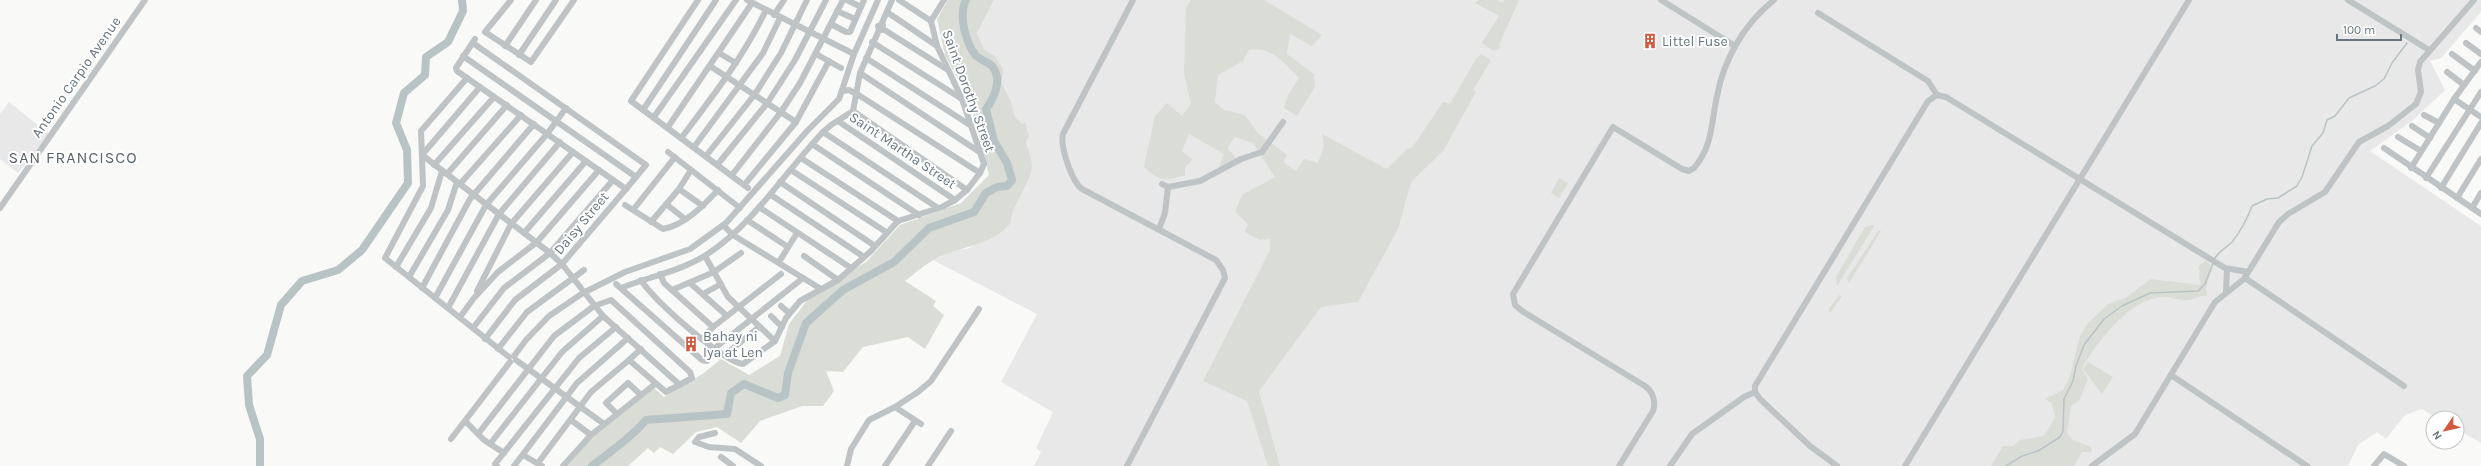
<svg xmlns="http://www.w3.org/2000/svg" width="2481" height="466" font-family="Karla,sans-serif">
  <rect width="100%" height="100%" fill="#f9f9f7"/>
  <!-- built -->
  <g fill="#e7e8e7">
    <polygon points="994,0 2481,0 2481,12 2441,58 2430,61 2445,90 2412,121 2370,151 2481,226 2481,443 2457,429 2457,418 2437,418 2422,409 2405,415 2386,439 2377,432 2358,445 2348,466 1034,466 1041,452 1036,448 1053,412 1001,382 1037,314 933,260 952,251 970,248 1010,216 1032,164 1026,142 1029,136 1025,123 1022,124 1014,115 1011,101 1002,84 1003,68 995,56 984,49 977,33"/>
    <polygon points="9,102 49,134 18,173 0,159 0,114"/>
  </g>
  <!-- green -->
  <g fill="#d9ddd6">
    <path d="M948 0H994L977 33 984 49 995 56 1003 68 1002 84 1011 101 1014 115 1022 124 1025 122 1029 136 1026 142C1028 149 1032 159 1032 166 1030 185 1009 210 1011 222 994 246 959 246 935 259 924 265 914 274 905 281L936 301 933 306 944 315 925 349 908 337 863 347 843 372 826 371 834 391 823 406H802L760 421 741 443 717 427 696 432 673 454 660 447 654 453 648 448 628 466H567L593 436 654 388 664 397 704 373 721 359 749 375 780 356 789 324 812 294 866 262 900 225 961 203 989 175 970 102 945 55 937 19Z"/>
    <path d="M1191 0H1264L1322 35 1312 46 1290 34 1287 54 1314 74 1315 87 1297 116 1284 108 1288 95 1299 78C1283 62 1273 47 1249 50L1243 61 1218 75 1215 102 1224 110 1245 115 1258 133 1287 155 1283 162 1296 171 1304 159 1318 163 1324 146 1322 134 1387 169 1407 149 1412 148 1443 102 1450 104 1476 59 1481 54 1491 60 1473 90 1476 92 1443 151 1411 182 1398 229 1358 302 1321 307 1259 391 1280 466H1268L1247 401 1203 381 1270 250V239L1260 240 1245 232 1248 224 1235 212 1242 195 1275 177 1253 143 1235 137 1227 148 1236 158 1222 168 1219 167 1224 154 1189 134 1182 151 1193 160 1185 167V175C1164 182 1160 181 1144 167L1155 116 1167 103 1182 116 1191 104 1184 73 1186 8Z"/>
    <polygon points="1479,0 1496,0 1502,3 1505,0 1519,0 1499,45 1500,48 1494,51 1482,43 1499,16 1475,3"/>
    <polygon points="1559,178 1568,183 1559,198 1551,193"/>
    <polygon points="1873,225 1874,226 1837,286 1836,277 1865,227"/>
    <polygon points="1879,230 1881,231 1849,283 1847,278"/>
    <path d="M2205 261 2213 266 2206 287 2207 296C2199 295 2195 300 2187 300 2178 301 2171 296 2162 297 2130 299 2100 339 2085 363L2082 369 2088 379 2079 401 2071 406 2067 433 2073 440 2091 447 2092 452H2082L2074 466H1991L2003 446H2013L2020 440 2044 436 2055 418 2052 403 2045 399 2063 390 2069 379 2080 336 2088 323 2108 304 2125 298 2151 279 2200 285 2199 266Z"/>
    <polygon points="1839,295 1842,296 1830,313 1829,309"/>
    <polygon points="2088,362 2113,377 2102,394 2083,369"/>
  </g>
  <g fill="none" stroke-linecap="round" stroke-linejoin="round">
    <!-- stream -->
    <g stroke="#b8c3c6" stroke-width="1.5">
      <path d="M2214 260C2217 252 2226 248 2232 242 2241 231 2247 219 2252 206L2267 199 2278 198 2297 186 2302 177 2312 146 2323 133 2327 120 2335 116 2349 98 2375 86 2384 79 2392 63 2407 43"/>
      <polyline points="2006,466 2022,456 2038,451 2060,437 2063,431 2064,399 2073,381 2076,366 2084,345 2104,319 2122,306 2150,293 2198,291 2205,284 2213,263"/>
    </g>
    <!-- river -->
    <g stroke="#b8c3c6" stroke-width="8">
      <polyline points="260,466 260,439 249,405 247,376 267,355 281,305 302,281 338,270 362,250 408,183 407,150 396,123 404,93 425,75 426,57 448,42 463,11 462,0"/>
      <path d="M592 466C610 452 632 437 646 420L727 414 731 393 744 384 778 398 785 395 788 373 806 323 843 290 894 262 929 228 974 212 986 193 997 187 1007 186 1012 180 1007 163 994 141 986 109C994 98 1003 79 992 66 988 62 981 60 976 56 966 43 958 16 966 0"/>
    </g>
    <!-- minor -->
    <g stroke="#bec3c6" stroke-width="6">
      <polyline points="511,0 485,32 531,62 574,0"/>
      <polyline points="698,0 631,101 748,188"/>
      <polyline points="747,0 854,54"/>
      <polyline points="847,0 861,7"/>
      <polyline points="899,0 931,21"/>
      <polyline points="1661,0 1735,46"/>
      <polyline points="2348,0 2429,50"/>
      <polyline points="837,11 855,19"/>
      <polyline points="887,12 937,46"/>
      <polyline points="1818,13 1928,81 1937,95"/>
      <polyline points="774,15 784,0"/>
      <polyline points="831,24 846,32 850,32 864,0"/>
      <polyline points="881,25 892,0"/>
      <polyline points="2476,28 2481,32"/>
      <polyline points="883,29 948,70"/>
      <polyline points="872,42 962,99"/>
      <polyline points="473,43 646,165 626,189 457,71 456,68 475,39"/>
      <polyline points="2466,43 2481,54"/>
      <polyline points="505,46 536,0"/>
      <polyline points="719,53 736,63"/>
      <polyline points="816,54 841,68"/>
      <polyline points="2452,54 2475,71"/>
      <polyline points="519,55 556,0"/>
      <polyline points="463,56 636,177"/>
      <polyline points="866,58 970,125"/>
      <polyline points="710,66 796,122"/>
      <polyline points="2447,72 2464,85"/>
      <polyline points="860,73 978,151"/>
      <polyline points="467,78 421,131 423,186 385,258 509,357"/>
      <polyline points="480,87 422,155 550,253 562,264 603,316 680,385"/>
      <polyline points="843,91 849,90 857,94 980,173"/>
      <polyline points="2454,99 2481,62"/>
      <polyline points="643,110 716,0"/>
      <polyline points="853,111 967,190"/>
      <polyline points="2424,115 2439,123"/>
      <polyline points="654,117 736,0"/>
      <polyline points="838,121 955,200"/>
      <polyline points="2412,126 2430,138"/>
      <polyline points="668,127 752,3"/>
      <polyline points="823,132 938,208"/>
      <path d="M682 137C713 96 744 56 766 10"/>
      <polyline points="2398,137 2421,151"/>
      <polyline points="812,144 919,215"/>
      <polyline points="694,147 763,53 780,18"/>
      <polyline points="2384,148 2481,214"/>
      <polyline points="668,152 740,208"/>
      <polyline points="706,156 755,94 781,53 807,0"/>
      <polyline points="801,158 898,221"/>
      <polyline points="718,164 768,102 795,60 826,0"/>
      <polyline points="434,165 494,97"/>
      <polyline points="2411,168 2454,99 2481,117"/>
      <polyline points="791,170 886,232"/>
      <polyline points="447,174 507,105"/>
      <polyline points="732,175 781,112 800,83 843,0"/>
      <polyline points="2426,178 2481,92"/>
      <polyline points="780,182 875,246"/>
      <polyline points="460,184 521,115"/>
      <polyline points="745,184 796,122 829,61"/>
      <polyline points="1162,184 1168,187 1200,181 1241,159 1262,152 1283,122"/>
      <polyline points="2441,188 2481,123"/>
      <polyline points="679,189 703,206"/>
      <polyline points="771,195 864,257"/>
      <polyline points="2457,198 2481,159"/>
      <polyline points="666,204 685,219"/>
      <path d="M625 205 663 229C685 225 704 205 718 190"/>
      <polyline points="759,207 851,268"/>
      <polyline points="0,208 145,0"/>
      <polyline points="2472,208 2481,193"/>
      <polyline points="633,210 675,157"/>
      <polyline points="747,220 788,247"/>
      <polyline points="651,222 679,189 691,170"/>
      <polyline points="724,226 733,235 821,289"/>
      <polyline points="1159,229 1165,213 1168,187"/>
      <polyline points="524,233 586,161"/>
      <polyline points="705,256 728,297 775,341"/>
      <polyline points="804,256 838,280"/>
      <polyline points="779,262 797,233"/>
      <polyline points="396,267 431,208 442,171"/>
      <polyline points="660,274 664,283 713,327"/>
      <polyline points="409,277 448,210 457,182"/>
      <polyline points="2245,278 2404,386"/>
      <path d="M641 280C651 298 722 361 743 364L775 341 786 318 800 301 838 280 871 251 898 221 942 207 955 200 967 190 980 173 984 164 962 99 937 46 931 21 944 0"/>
      <polyline points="690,283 727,316"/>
      <polyline points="616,284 702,360 707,361 715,348 803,278"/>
      <polyline points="422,288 470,199 534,124"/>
      <path d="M621 288C648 277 681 271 706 255 754 224 784 173 823 132L831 125 853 111 860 73 879 30 878 26 883 25 882 30H879"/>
      <polyline points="672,290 714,272 741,253"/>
      <polyline points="477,291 511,224 573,152"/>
      <polyline points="2226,292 2227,269"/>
      <polyline points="703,294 721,284"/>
      <polyline points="435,298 486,205 547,134 566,108"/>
      <polyline points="781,306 789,313"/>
      <polyline points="448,308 499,214 560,142"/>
      <polyline points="771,316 782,327"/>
      <polyline points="460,317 474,298 498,272 537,242 599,170"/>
      <polyline points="473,328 504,288 550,253 613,180"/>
      <polyline points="703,338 713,327 781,274"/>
      <polyline points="485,339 515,300 562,264 626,189"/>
      <polyline points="498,349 527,312 584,270"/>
      <polyline points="725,355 759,327"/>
      <polyline points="514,356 526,340 549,316 583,293 625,272 690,249 726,223 808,130 839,99 854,54 878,0"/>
      <polyline points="516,360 604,424"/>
      <polyline points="629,360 641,349"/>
      <polyline points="2171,375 2307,466"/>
      <polyline points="617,414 606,403 628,383 641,395"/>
      <polyline points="571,420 591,435"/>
      <polyline points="466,422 484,440 504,453"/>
      <polyline points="921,424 895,407 918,392 931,381 979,309"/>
      <polyline points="715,433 699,437 695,442 709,447 735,449 761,466"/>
      <polyline points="478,434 554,336 594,306 611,300 690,372 692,378 666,392 629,360 591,392 538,463"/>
      <polyline points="451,439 510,362"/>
      <polyline points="490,444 562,352 603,316"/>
      <polyline points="523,455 542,466"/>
      <polyline points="721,457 733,466"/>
      <polyline points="497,466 495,464 579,358 616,327"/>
      <polyline points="514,466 577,383 628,338"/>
      <polyline points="563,466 591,435 655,384"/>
      <polyline points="847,466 851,449 869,420 895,407"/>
      <polyline points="885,466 915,421"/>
      <polyline points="928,466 951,431"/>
      <path d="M1127 466 1225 278 1223 270 1216 260 1082 189C1072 182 1060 147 1063 134L1133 0"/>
      <path d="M1619 466 1653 411C1656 401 1653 392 1645 386L1522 311 1515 305 1513 294 1613 127 1682 169 1689 171 1694 168C1713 146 1711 123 1717 96 1724 59 1744 24 1774 0"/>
      <polyline points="1670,466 1692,434 1744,397 1755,392"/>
      <polyline points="1837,466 1810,446 1760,399 1755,392 1755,386 1928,101 1937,95 1946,97 2225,268 2248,272"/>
      <polyline points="1905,466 2189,0"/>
      <polyline points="2092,466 2135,434 2215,302 2244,279 2279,222 2288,214 2325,192 2359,142 2388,126 2416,104 2421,92 2418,70 2420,62 2474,0"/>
      <polyline points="2374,466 2384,454 2404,466"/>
    </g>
  </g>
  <!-- icons -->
  <defs>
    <g id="building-bare" transform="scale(1.2)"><path d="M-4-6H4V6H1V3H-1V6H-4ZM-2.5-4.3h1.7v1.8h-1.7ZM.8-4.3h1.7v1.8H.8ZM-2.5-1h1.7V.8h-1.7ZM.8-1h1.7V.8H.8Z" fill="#d15a3f" stroke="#fff" stroke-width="2.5" paint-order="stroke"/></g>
  </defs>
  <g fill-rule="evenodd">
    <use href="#building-bare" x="1650" y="41"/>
    <use href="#building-bare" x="691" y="344"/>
  </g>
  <g text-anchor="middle" stroke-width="4" stroke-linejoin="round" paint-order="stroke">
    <!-- poi labels -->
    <g font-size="14" fill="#66757e" stroke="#fff" text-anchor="start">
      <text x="1662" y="46">Littel Fuse</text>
      <text x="703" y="341">Bahay ni<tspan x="703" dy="16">Iya at Len</tspan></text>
    </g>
    <!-- street labels -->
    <g font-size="14" fill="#66757e" stroke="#fff">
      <text transform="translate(76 77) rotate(-55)" y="5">Antonio Carpio Avenue</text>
      <text transform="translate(969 91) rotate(70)" y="5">Saint Dorothy Street</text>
      <text transform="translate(903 150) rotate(34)" y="5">Saint Martha Street</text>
      <text transform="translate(581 223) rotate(-50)" y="5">Daisy Street</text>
    </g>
    <!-- quarter labels -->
    <g font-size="16" letter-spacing="1" fill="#58636a" stroke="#fff">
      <text x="73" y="163">SAN FRANCISCO</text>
    </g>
  </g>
  <!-- north arrow -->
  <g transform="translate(2445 430) rotate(236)"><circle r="19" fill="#ffffff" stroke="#c2c8cb"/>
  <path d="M0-3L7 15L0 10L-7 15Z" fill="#d15a3f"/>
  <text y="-6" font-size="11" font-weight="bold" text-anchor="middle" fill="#66757e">N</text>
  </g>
  <!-- scale -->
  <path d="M2337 34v6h64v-6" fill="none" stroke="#66757e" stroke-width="2"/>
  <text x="2343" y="34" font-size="12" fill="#66757e" stroke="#ffffff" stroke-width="3" paint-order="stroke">100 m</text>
</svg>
